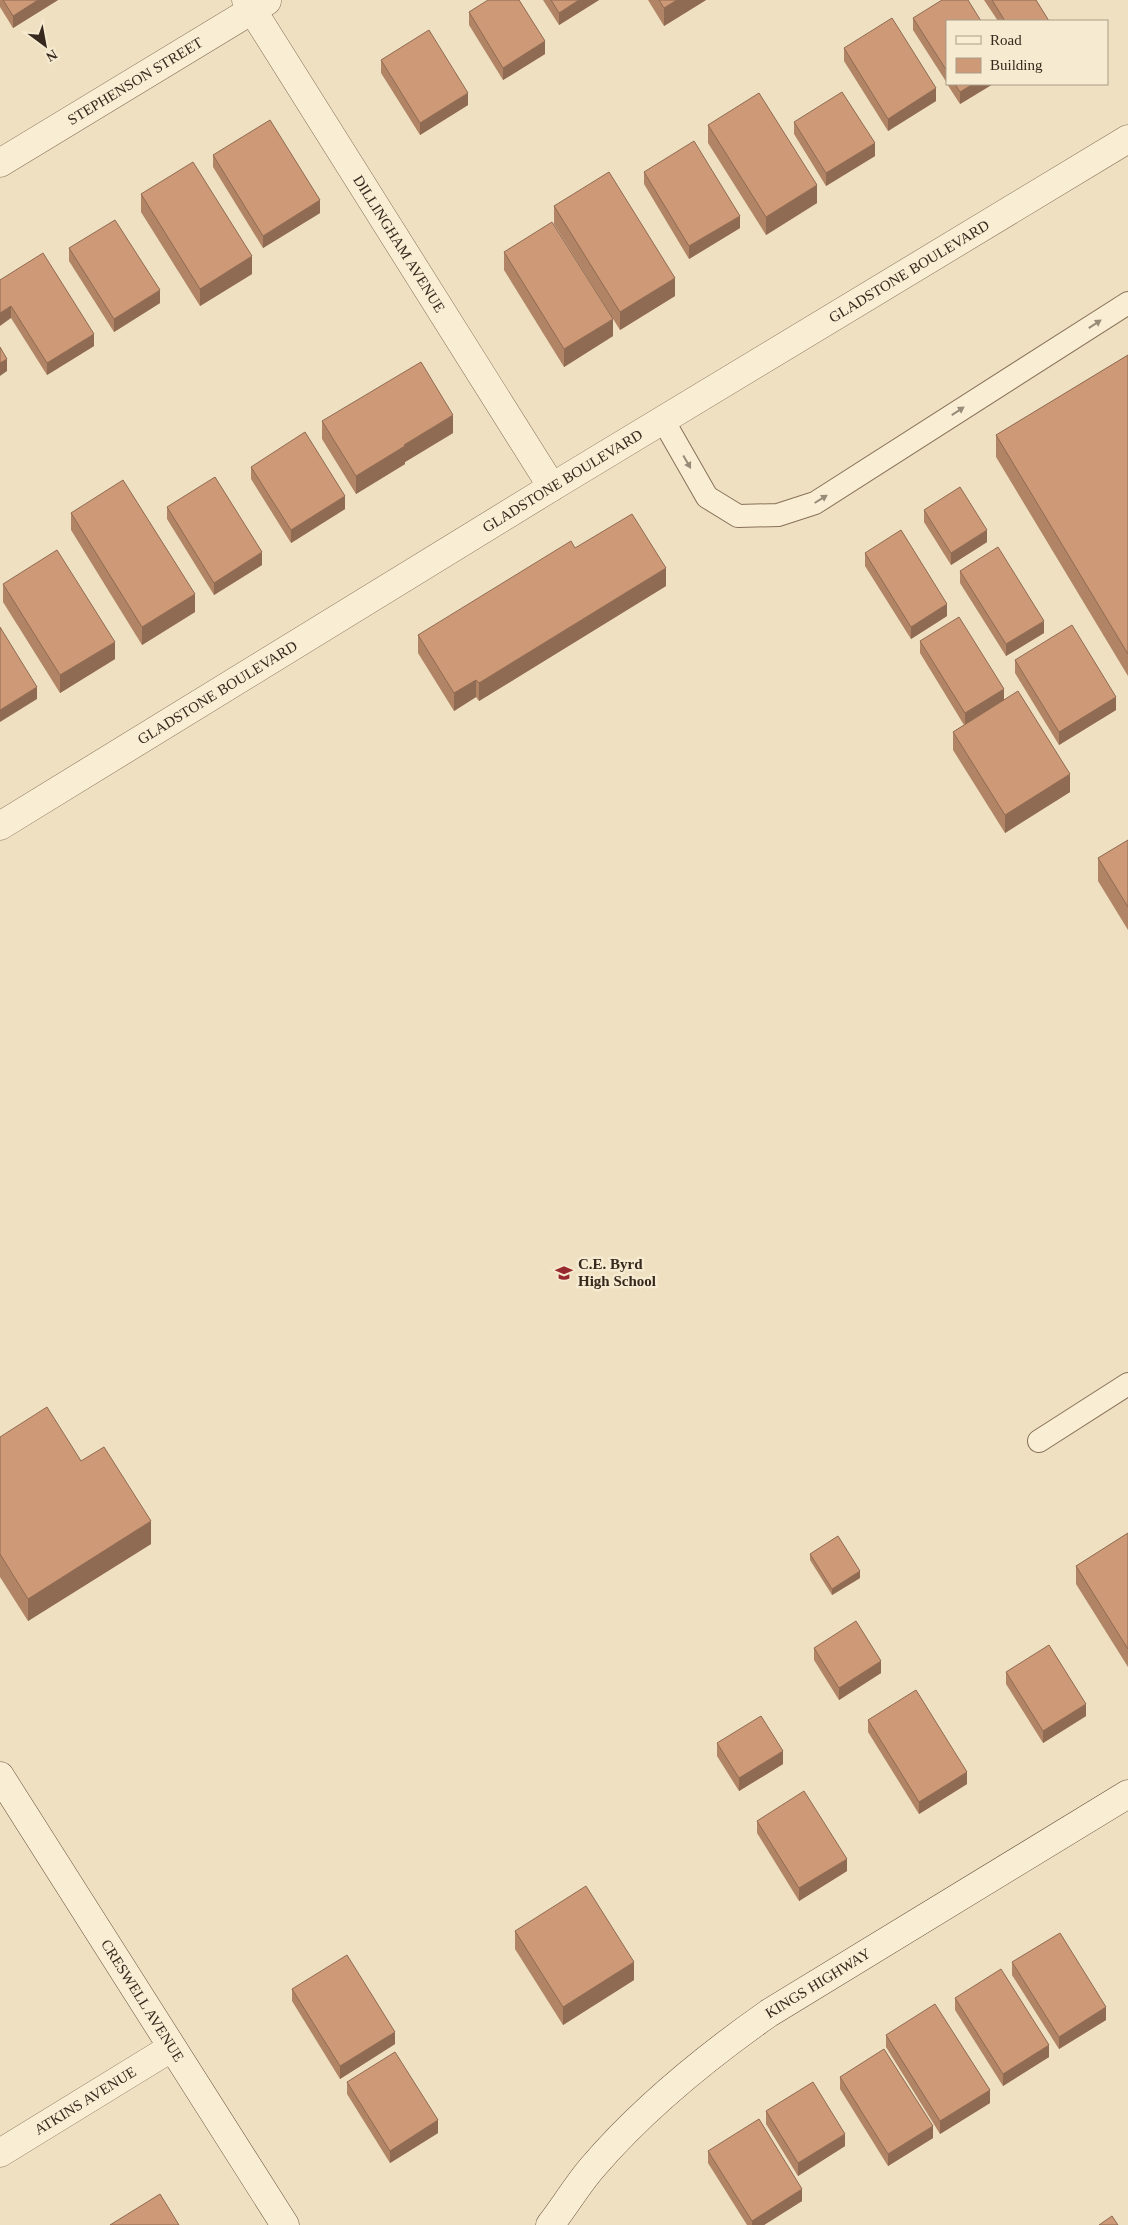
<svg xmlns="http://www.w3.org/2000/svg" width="1128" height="2225" font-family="'Times New Roman',serif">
  <rect width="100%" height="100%" fill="#eee0c1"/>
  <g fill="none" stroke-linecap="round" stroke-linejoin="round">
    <!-- lane casing -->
    <g stroke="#887158" stroke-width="24">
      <g id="lane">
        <polyline points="663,420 707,497 738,516 778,515 815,503 1128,303"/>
        <polyline points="1039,1441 1128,1384"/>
      </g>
    </g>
    <!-- street casing -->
    <g stroke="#887158" stroke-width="29">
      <g id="street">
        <path id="s1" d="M246 0 552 487"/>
        <path id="s2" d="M0 163 267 1"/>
        <path id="s3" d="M0 826 552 487 1128 139"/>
        <path id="s4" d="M0 2153 171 2048"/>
      </g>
    </g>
    <!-- secondary casing -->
    <g stroke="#69523c" stroke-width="29">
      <g id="secondary">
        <path id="s5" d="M0 1776 285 2225"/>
        <path id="s6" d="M550 2225C564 2207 576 2187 591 2169 642 2109 705 2058 769 2013L1128 1794"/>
      </g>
    </g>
    <!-- lane -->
    <use href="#lane" stroke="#f9edd4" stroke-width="22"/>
    <!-- street -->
    <use href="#street" stroke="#f9edd4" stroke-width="28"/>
    <!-- secondary -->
    <use href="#secondary" stroke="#f9edd4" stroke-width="28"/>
  </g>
  <!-- wall -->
  <g fill="#b08465">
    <polygon points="0,0 58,0 13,28 0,7"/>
    <polygon points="543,0 599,0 559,25"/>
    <polygon points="648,0 706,0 664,26"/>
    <polygon points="984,0 1036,0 1049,21 998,21"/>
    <polygon points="469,12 545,54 503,80 469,25"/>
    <polygon points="913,18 947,21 947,83 913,30"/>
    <polygon points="844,48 936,101 888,131 844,61"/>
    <polygon points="381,60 468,105 420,135 381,73"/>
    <polygon points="947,84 993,84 960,104"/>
    <polygon points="794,122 875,156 826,186 794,134"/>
    <polygon points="708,125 817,203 766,235 708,143"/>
    <polygon points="213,155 320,213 263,248 213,167"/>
    <polygon points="644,172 740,228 689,259 644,184"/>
    <polygon points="141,194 252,274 200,306 141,212"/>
    <polygon points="554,206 675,296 620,330 554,224"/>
    <polygon points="69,248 160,303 114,332 69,261"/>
    <polygon points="504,252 613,336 564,367 504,270"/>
    <polygon points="0,280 94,346 47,375 11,318"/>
    <polygon points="1128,355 1128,676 996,457 996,435"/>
    <polygon points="322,421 453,433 405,462 405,464 356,494 322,439"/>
    <polygon points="251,467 345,509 291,543 251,479"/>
    <polygon points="167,507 262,565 214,595 167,519"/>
    <polygon points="924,510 987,542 951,565 924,522"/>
    <polygon points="71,513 195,612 142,645 71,530"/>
    <polygon points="575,548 666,586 479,701 476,697 454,711 418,653 418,635"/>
    <polygon points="865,553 947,616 911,639 865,566"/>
    <polygon points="960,571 1044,633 1006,656 960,583"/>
    <polygon points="3,584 115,659 60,693 3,602"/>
    <polygon points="920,641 1004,700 1070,792 1005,833 953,750 953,732 964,725 920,653"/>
    <polygon points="1015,660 1116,710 1059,745 1015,673"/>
    <polygon points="1128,840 1128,930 1098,881 1098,858"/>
    <polygon points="0,1437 81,1461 151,1544 28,1621 0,1577"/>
    <polygon points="1128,1533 1128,1667 1076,1584 1076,1566"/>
    <polygon points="810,1554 860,1578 832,1595 810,1560"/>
    <polygon points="814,1648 881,1673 839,1700 814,1660"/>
    <polygon points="1006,1672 1086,1716 1043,1743 1006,1684"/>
    <polygon points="868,1720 967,1784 919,1814 868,1732"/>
    <polygon points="717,1743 783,1764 739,1791 717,1756"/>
    <polygon points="757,1821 847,1871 799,1901 757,1833"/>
    <polygon points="515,1931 634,1980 563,2025 515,1949"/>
    <polygon points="1012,1962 1106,2020 1059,2049 1012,1975"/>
    <polygon points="292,1989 395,2044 340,2079 292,2001"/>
    <polygon points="955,1998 1049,2057 1003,2086 955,2010"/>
    <polygon points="886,2035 990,2103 940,2134 886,2047"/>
    <polygon points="840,2077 933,2138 888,2166 840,2089"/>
    <polygon points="347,2082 438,2133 390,2163 347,2094"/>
    <polygon points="766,2111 845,2146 798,2176 766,2124"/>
    <polygon points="708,2151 802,2201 764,2225 747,2225 708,2163"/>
  </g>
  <!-- shaded-wall -->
  <g fill="#906b53">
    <polygon points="38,0 58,0 13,28 13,16"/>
    <polygon points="579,0 599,0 559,25 559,13"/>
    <polygon points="677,0 706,0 664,26 664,8"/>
    <polygon points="545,41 545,54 503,80 503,68"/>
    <polygon points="973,84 993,84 960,104 960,92"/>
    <polygon points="936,88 936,101 888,131 888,119"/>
    <polygon points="468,93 468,105 420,135 420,123"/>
    <polygon points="875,143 875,156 826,186 826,173"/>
    <polygon points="817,185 817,203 766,235 766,217"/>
    <polygon points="320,200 320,213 263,248 263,236"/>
    <polygon points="740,216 740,228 689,259 689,246"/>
    <polygon points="252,256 252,274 200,306 200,289"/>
    <polygon points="675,278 675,296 620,330 620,312"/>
    <polygon points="160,290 160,303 114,332 114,319"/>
    <polygon points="11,306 11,318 0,326 0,313"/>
    <polygon points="613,319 613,336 564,367 564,349"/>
    <polygon points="94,334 94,346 47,375 47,363"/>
    <polygon points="7,359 7,371 0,376 0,363"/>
    <polygon points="453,415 453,433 405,462 405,464 356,494 356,476 404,445"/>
    <polygon points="345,496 345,509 291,543 291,530"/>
    <polygon points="987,530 987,542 951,565 951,553"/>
    <polygon points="262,552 262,565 214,595 214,583"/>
    <polygon points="666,568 666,586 479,701 479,683"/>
    <polygon points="195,594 195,612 142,645 142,627"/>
    <polygon points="947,604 947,616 911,639 911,627"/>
    <polygon points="1044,621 1044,633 1006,656 1006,644"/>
    <polygon points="115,642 115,659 60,693 60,675"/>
    <polygon points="476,680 476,697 454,711 454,693"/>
    <polygon points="37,687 37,699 0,722 0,710"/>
    <polygon points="1004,689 1004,702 965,726 965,713"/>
    <polygon points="1116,697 1116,710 1059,745 1059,732"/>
    <polygon points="1070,774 1070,792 1005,833 1005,815"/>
    <polygon points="151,1521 151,1544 28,1621 28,1599"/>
    <polygon points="860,1571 860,1578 832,1595 832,1589"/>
    <polygon points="881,1661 881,1673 839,1700 839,1688"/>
    <polygon points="1086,1704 1086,1716 1043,1743 1043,1731"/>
    <polygon points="783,1751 783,1764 739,1791 739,1778"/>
    <polygon points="967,1772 967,1784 919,1814 919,1802"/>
    <polygon points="847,1859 847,1871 799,1901 799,1888"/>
    <polygon points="634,1962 634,1980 563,2025 563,2007"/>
    <polygon points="1106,2007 1106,2020 1059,2049 1059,2037"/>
    <polygon points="395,2032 395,2044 340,2079 340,2066"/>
    <polygon points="1049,2045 1049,2057 1003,2086 1003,2074"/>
    <polygon points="990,2090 990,2103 940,2134 940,2121"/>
    <polygon points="438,2120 438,2133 390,2163 390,2151"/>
    <polygon points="933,2126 933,2138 888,2166 888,2154"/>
    <polygon points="845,2134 845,2146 798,2176 798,2163"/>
    <polygon points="802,2189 802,2201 764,2225 752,2225 752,2221"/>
  </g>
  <!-- building -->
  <g fill="#cd9976" stroke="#906b53">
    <polygon points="3,0 38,0 13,16"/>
    <polygon points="488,0 519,0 545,41 503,68 469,12"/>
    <polygon points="551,0 579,0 559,13"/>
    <polygon points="659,0 677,0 664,8"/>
    <polygon points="942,0 968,0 981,21 947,21 947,71 913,18"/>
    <polygon points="992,0 1036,0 1049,21 1005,21"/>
    <polygon points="892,18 936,88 888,119 844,48"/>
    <polygon points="429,30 468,93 420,123 381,60"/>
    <polygon points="955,84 973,84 960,92"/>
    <polygon points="842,92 875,143 826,173 794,122"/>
    <polygon points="759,93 817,185 766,217 708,125"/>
    <polygon points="270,120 320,200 263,236 213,155"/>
    <polygon points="694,141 740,216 689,246 644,172"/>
    <polygon points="193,162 252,256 200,289 141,194"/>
    <polygon points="609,172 675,278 620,312 554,206"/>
    <polygon points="115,220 160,290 114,319 69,248"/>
    <polygon points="552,222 613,319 564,349 504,252"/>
    <polygon points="43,253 94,334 47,363 11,306 0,313 0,280"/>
    <polygon points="0,347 7,359 0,363"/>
    <polygon points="1128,355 1128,654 996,435"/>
    <polygon points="421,362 453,415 404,445 405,446 356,476 322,421"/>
    <polygon points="305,432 345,496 291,530 251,467"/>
    <polygon points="215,477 262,552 214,583 167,507"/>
    <polygon points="123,480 195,594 142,627 71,513"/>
    <polygon points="960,487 987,530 951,553 924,510"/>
    <polygon points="632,514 666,568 479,683 476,680 454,693 418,635 571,541 575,548"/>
    <polygon points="901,530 947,604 911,627 865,553"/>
    <polygon points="998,547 1044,621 1006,644 960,571"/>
    <polygon points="57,550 115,642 60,675 3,584"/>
    <polygon points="959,617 1004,689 965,713 920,641"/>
    <polygon points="1072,625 1116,697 1059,732 1015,660"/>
    <polygon points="0,627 37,687 0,710"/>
    <polygon points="1018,691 1070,774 1005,815 953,732"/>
    <polygon points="1128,840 1128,907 1098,858"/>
    <polygon points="47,1407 81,1461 104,1447 151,1521 28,1599 0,1554 0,1437"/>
    <polygon points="1128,1533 1128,1649 1076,1566"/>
    <polygon points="838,1536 860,1571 832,1589 810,1554"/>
    <polygon points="856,1621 881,1661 839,1688 814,1648"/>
    <polygon points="1049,1645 1086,1704 1043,1731 1006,1672"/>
    <polygon points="916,1690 967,1772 919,1802 868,1720"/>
    <polygon points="761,1716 783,1751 739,1778 717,1743"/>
    <polygon points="804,1791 847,1859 799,1888 757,1821"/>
    <polygon points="586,1886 634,1962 563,2007 515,1931"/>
    <polygon points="1060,1933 1106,2007 1059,2037 1012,1962"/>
    <polygon points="347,1955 395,2032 340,2066 292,1989"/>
    <polygon points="1001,1969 1049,2045 1003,2074 955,1998"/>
    <polygon points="935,2004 990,2090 940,2121 886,2035"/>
    <polygon points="884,2049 933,2126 888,2154 840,2077"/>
    <polygon points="395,2052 438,2120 390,2151 347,2082"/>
    <polygon points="813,2082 845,2134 798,2163 766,2111"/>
    <polygon points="759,2119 802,2189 752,2221 708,2151"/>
    <polygon points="160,2194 179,2225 110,2225"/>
    <polygon points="1112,2216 1118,2225 1099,2225"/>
  </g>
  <!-- one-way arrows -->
  <defs><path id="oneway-solid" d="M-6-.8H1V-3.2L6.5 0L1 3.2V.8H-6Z" transform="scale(1.25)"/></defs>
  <g fill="#988b78">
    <use href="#oneway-solid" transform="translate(1095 324) rotate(-33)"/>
    <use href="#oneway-solid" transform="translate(958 411) rotate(-33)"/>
    <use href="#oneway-solid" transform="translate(687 462) rotate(60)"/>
    <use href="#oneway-solid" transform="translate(821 499) rotate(-32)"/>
  </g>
  <!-- icons -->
  <defs>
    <g id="school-bare" transform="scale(1.35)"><path d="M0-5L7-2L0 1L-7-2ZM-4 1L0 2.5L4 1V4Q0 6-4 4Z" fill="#97282b" stroke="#f6ead0" stroke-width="2.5" paint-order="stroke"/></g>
  </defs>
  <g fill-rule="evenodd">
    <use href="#school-bare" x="564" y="1273"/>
  </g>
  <g text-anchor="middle" stroke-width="5" stroke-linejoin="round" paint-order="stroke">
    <!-- street labels -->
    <g font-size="15" fill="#37291d" stroke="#f6ead0">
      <text dy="5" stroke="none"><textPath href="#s2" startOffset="158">STEPHENSON STREET</textPath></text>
      <text dy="5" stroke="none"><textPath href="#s1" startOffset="288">DILLINGHAM AVENUE</textPath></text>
      <text dy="5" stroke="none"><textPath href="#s3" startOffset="1065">GLADSTONE BOULEVARD</textPath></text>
      <text dy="5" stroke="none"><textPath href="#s3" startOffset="660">GLADSTONE BOULEVARD</textPath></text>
      <text dy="5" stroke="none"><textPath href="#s3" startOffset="255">GLADSTONE BOULEVARD</textPath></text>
      <text dy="5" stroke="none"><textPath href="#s6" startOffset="364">KINGS HIGHWAY</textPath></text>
      <text dy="5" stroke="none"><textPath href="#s5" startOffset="266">CRESWELL AVENUE</textPath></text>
      <text dy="5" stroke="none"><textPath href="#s4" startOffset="100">ATKINS AVENUE</textPath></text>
    </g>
    <!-- poi labels -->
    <g font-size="15" font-weight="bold" fill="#37291d" stroke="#f6ead0" text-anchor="start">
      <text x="578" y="1269">C.E. Byrd<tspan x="578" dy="17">High School</tspan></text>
    </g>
  </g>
  <!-- legend -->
  <rect x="946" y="20" width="162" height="65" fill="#f6ead0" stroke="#aa9d88"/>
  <rect x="956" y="36" width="25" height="8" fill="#f9edd4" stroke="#aa9d88"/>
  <text x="990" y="45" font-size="15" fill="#37291d">Road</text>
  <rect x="956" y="58" width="25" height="15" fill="#cd9976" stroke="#aa9d88"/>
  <text x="990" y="70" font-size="15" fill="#37291d">Building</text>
  <!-- north arrow -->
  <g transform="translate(45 45) rotate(148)" stroke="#f6ead0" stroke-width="4" paint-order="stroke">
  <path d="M0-4L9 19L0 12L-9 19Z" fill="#37291d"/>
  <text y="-8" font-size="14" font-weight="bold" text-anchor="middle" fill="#37291d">N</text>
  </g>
</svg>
